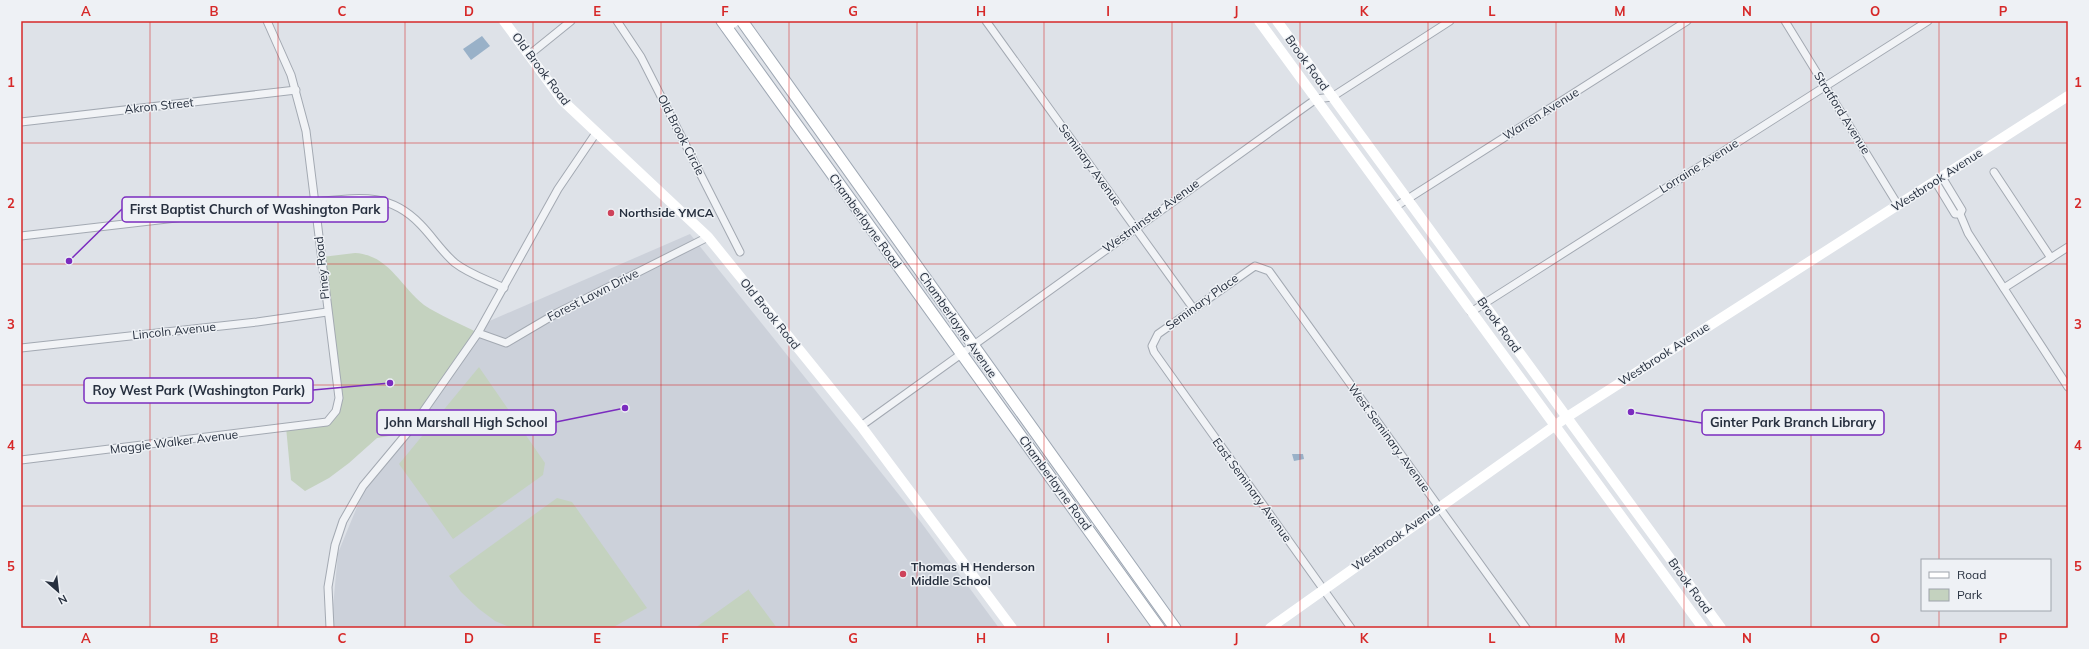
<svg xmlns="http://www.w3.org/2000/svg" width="2089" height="649" font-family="Mulish,sans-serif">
  <rect width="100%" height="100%" fill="#dee2e8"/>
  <!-- built -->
  <polygon fill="#ccd1da" points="690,234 920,521 999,628 333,628 332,617 338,553 364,490 478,326"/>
  <!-- green -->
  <g fill="#c4d2bf">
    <path d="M355 253C389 255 400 286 424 305 437 314 463 325 478 333L407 433 377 438 349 463 329 478 305 491 291 480 286 427 327 422 339 398 322 257Z"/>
    <polygon points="479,367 545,463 543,475 453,539 399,464"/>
    <polygon points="557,498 572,502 647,608 612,628 512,628 495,621 479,609 461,592 449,576"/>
    <polygon points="748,589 777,628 695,628 748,590"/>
  </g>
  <!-- water -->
  <g fill="#99b1c8">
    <polygon points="482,36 490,46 471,60 463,49"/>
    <polygon points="1292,454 1303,454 1304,459 1294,461"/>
  </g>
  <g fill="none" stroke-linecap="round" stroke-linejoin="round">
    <!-- street casing -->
    <g stroke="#a3a9b2" stroke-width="9">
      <g id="street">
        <polyline points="617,21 641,57 740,252"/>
        <polyline points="986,21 1193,308"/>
        <polyline points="1785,21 1898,205"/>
        <polyline points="529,55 571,21"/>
        <polyline points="21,122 296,90"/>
        <polyline points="1994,172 2051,258"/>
        <polyline points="1942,177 1962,210 1960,214 1968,233 2068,387"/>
        <polyline points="1935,181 1955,214 1960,214"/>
        <polyline points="1395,207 1687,21"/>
        <path d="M21 236 315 202C357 198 388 191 420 224 432 236 442 252 455 263 469 274 488 280 504 288"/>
        <polyline points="2004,288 2068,247"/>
        <polyline points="1471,312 1928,21"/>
        <polyline points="478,333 506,343 557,313 708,237"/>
        <polyline points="21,348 257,322 327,312"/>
        <polyline points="861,426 1316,99 1332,97 1450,21"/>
        <polyline points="21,460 327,422 336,411 339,398 306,131 291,75 267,21"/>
        <polyline points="330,628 328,587 335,545 343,521 363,486 413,426 478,333 558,189 596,133"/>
        <polyline points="1351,628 1154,352 1152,346 1158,334 1255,266 1269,271 1526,628"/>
      </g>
    </g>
    <!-- primary casing -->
    <g stroke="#9ea7b3" stroke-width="13">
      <g id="primary">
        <polyline points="722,21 1159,628"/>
        <polyline points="742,21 1175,628"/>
      </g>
    </g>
    <!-- street -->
    <use href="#street" stroke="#f1f3f6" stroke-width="7"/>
    <!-- secondary -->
    <g stroke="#fff" stroke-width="10">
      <polyline points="504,21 562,100 708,237 861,426 1012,628"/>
      <polyline points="1259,21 1703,628"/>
      <polyline points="1277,21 1721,628"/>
      <polyline points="726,27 735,21"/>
      <polyline points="1270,628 1567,417 2068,96"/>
    </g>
    <!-- primary -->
    <use href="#primary" stroke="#fff" stroke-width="11"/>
  </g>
  <!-- grid -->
  <path fill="none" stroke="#d62828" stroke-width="1" stroke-opacity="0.55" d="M150 21V628M278 21V628M405 21V628M533 21V628M661 21V628M789 21V628M917 21V628M1044 21V628M1172 21V628M1300 21V628M1428 21V628M1556 21V628M1684 21V628M1811 21V628M1939 21V560M21 143H2068M21 264H2068M21 385H2068M21 506H2068M1939 610V628"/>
  <!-- markers -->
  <g fill="#ce425a" stroke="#eef1f5" stroke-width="1.5">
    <circle cx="611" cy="213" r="4"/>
    <circle cx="903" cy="574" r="4"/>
  </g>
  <g text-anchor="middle" stroke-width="3" stroke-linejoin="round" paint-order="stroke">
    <!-- street labels -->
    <g font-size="12" fill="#27303f" stroke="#eef1f5">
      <text transform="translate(1307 63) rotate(54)" y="4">Brook Road</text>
      <text transform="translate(541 69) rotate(53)" y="4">Old Brook Road</text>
      <text transform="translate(159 106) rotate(-6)" y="4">Akron Street</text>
      <text transform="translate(1842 113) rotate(58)" y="4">Stratford Avenue</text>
      <text transform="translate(1541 114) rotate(-32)" y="4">Warren Avenue</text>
      <text transform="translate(681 135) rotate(63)" y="4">Old Brook Circle</text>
      <text transform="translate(1090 165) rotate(54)" y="4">Seminary Avenue</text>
      <text transform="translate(1699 166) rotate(-32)" y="4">Lorraine Avenue</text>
      <text transform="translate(1937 180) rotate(-33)" y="4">Westbrook Avenue</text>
      <text transform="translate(1151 216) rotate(-36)" y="4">Westminster Avenue</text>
      <text transform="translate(865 221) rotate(54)" y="4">Chamberlayne Road</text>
      <text transform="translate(322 268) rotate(-96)" y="4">Piney Road</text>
      <text transform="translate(593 295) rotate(-27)" y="4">Forest Lawn Drive</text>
      <text transform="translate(1202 302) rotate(-36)" y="4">Seminary Place</text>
      <text transform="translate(770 314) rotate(51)" y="4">Old Brook Road</text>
      <text transform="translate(958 325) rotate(55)" y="4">Chamberlayne Avenue</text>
      <text transform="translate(1499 325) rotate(54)" y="4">Brook Road</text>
      <text transform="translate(174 331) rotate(-6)" y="4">Lincoln Avenue</text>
      <text transform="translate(1664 354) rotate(-33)" y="4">Westbrook Avenue</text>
      <text transform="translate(1389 438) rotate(54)" y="4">West Seminary Avenue</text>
      <text transform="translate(174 442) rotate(-7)" y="4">Maggie Walker Avenue</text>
      <text transform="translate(1055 483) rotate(54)" y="4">Chamberlayne Road</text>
      <text transform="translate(1252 490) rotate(54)" y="4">East Seminary Avenue</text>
      <text transform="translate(1396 537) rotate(-36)" y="4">Westbrook Avenue</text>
      <text transform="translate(1690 586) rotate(54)" y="4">Brook Road</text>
    </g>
    <!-- poi labels -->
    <g font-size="12" font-weight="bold" fill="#27303f" stroke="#eef1f5" text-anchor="start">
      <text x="619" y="217">Northside YMCA</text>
      <text x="911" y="571">Thomas H Henderson<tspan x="911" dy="14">Middle School</tspan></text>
    </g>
  </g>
  <!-- callouts -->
  <path fill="none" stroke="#7b2cbf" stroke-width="1.5" d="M69 261L122 209M390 383L313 390M625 408L556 422M1631 412L1702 423"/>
  <g fill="#7b2cbf" stroke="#eef1f5" stroke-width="1.5">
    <circle cx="69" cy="261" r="4"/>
    <circle cx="390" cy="383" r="4"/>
    <circle cx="625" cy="408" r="4"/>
    <circle cx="1631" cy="412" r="4"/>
  </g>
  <g fill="#eef1f5" stroke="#7b2cbf" stroke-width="1.5">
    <rect x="122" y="197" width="266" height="25" rx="4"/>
    <rect x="84" y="378" width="229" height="25" rx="4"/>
    <rect x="377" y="410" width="179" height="25" rx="4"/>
    <rect x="1702" y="410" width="182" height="25" rx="4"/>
  </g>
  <g font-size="13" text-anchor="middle" font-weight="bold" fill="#27303f">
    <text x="255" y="214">First Baptist Church of Washington Park</text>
    <text x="199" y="395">Roy West Park (Washington Park)</text>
    <text x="466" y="427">John Marshall High School</text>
    <text x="1793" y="427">Ginter Park Branch Library</text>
  </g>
  <!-- border -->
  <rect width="2089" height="649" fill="none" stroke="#eef1f5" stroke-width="44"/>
  <!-- legend -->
  <rect x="1921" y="559" width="130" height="52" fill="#eef1f5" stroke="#9ea4ac"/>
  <rect x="1929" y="572" width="20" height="6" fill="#ffffff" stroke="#9ea4ac"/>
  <text x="1957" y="579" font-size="12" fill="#27303f">Road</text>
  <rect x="1929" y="589" width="20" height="12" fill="#c4d2bf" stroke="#9ea4ac"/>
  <text x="1957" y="599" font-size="12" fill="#27303f">Park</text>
  <!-- north arrow -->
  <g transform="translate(58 591) rotate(152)" stroke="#eef1f5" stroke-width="3" paint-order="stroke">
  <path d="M0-3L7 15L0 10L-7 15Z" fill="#27303f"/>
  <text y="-6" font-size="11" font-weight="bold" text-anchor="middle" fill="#27303f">N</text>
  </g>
  <rect x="22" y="22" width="2045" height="605" fill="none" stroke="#d62828" stroke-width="1.5"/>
  <g font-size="13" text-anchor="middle" font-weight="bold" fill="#d62828">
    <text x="86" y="16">A</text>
    <text x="214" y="16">B</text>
    <text x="342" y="16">C</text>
    <text x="469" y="16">D</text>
    <text x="597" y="16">E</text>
    <text x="725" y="16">F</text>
    <text x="853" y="16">G</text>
    <text x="981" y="16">H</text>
    <text x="1108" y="16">I</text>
    <text x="1236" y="16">J</text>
    <text x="1364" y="16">K</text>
    <text x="1492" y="16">L</text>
    <text x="1620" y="16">M</text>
    <text x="1747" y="16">N</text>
    <text x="1875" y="16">O</text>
    <text x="2003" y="16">P</text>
    <text x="11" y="87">1</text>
    <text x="2078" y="87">1</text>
    <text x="11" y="208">2</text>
    <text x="2078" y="208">2</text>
    <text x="11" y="329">3</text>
    <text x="2078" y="329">3</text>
    <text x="11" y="450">4</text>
    <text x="2078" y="450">4</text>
    <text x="11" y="571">5</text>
    <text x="2078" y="571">5</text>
    <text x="86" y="643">A</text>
    <text x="214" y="643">B</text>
    <text x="342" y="643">C</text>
    <text x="469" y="643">D</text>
    <text x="597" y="643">E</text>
    <text x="725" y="643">F</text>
    <text x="853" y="643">G</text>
    <text x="981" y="643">H</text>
    <text x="1108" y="643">I</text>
    <text x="1236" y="643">J</text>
    <text x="1364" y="643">K</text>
    <text x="1492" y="643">L</text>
    <text x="1620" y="643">M</text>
    <text x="1747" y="643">N</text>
    <text x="1875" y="643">O</text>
    <text x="2003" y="643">P</text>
  </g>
</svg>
